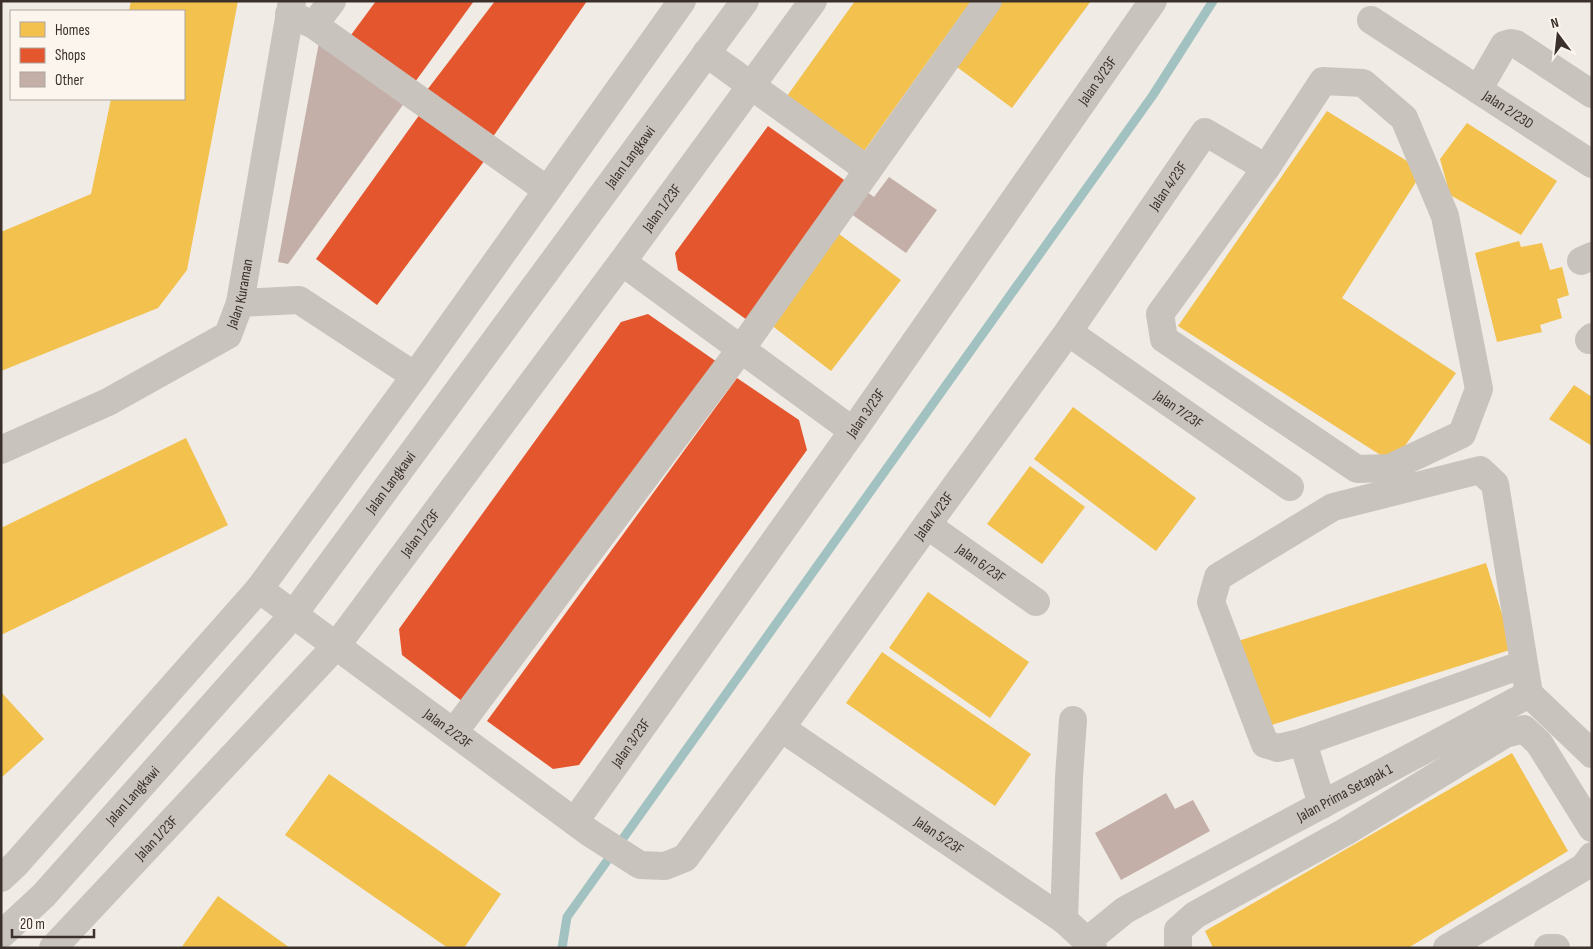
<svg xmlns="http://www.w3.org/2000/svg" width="1593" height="949" font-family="'Sofia Sans Condensed',sans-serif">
  <rect width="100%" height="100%" fill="#f0ebe5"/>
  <!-- homes -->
  <g fill="#f2c14e">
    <polygon points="131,1 238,1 187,270 158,308 1,371 1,232 91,194 111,99 184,99 184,11 129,11"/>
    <polygon points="855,1 971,1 859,158 782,103"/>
    <polygon points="993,1 1091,1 1012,108 949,61"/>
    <polygon points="1327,111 1423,171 1342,298 1456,373 1393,463 1178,326"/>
    <polygon points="1467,123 1557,181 1521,235 1450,195 1440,159"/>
    <polygon points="835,231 901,280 831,371 766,321"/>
    <polygon points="1519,241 1521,247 1542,243 1550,270 1562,267 1569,295 1557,299 1562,318 1540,325 1542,332 1497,342 1475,253"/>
    <polygon points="1574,385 1592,397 1592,446 1549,419"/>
    <polygon points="1073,407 1196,498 1156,551 1034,459"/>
    <polygon points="186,438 228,525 1,635 1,528"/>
    <polygon points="1030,466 1085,507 1042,564 987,524"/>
    <polygon points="1486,563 1513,649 1265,727 1238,641"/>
    <polygon points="928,592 1029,662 990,718 889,648"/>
    <polygon points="882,652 1031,754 995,806 846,703"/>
    <polygon points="1,692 44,739 1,778"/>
    <polygon points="1512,753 1568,851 1408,948 1213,948 1205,931"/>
    <polygon points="329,774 501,894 464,948 448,948 285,835"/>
    <polygon points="218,896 290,948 181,948"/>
  </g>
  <!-- shops -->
  <g fill="#e4572e">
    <polygon points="376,1 474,1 415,82 351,35"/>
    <polygon points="495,1 587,1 490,141 424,94"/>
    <polygon points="420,114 485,160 377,305 316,259"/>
    <polygon points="768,126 847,182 747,320 678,270 675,253"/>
    <polygon points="648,314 717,362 467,705 402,655 399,629 621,322"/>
    <polygon points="737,378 799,420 807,450 579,765 553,769 487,721"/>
  </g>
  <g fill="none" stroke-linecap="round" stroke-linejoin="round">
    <!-- stream -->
    <polyline stroke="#a1c2c1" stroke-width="9" points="562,948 567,917 1153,95 1213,1"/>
  </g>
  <!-- building -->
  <g fill="#c3afa7">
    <polygon points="320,37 405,102 288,264 278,262"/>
    <polygon points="889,177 937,210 906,253 847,211 863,189 874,197"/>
    <polygon points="1166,793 1175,809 1193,800 1210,831 1121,880 1095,833"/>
  </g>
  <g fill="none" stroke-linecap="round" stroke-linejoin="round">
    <!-- minor -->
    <g stroke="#c9c3be" stroke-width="28">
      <polyline points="289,14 314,25 547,190"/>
      <path id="s1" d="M1371 20 1592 164"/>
      <polyline points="314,25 332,1"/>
      <polyline points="706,53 868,170"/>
      <polygon points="1323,81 1363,83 1404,118 1445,216 1479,389 1462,434 1390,468 1357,469 1164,339 1160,314 1266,168"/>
      <polyline points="1478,90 1504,45 1511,43 1516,44 1592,94"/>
      <polyline points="1581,261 1592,256"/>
      <polyline points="622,262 853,431"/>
      <polyline points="240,303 299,300 415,376"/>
      <path id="s2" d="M1068 332 1290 487"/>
      <polyline points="1589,340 1592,337"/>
      <path id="s3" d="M1 450 108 402 228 335 240 303 292 1"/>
      <path id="s4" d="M927 525 1036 602"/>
      <path id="s5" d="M259 589 590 833 640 865 665 866 685 858 781 728 927 525 1068 332 1205 132 1266 168"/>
      <polyline points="1524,664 1303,742 1278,748 1265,744 1211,602 1218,577 1333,507 1480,470 1495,484 1529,694"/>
      <path id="s6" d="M781 728 1064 920 1087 941 1093 948"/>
      <polyline points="454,732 741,349 988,1"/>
      <polyline points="1303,742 1322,805"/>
      <path id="s7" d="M575 821 853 431 1153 1"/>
      <polyline points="1,878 16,864 259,589 415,376 682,1"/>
      <polyline points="1064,920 1069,777 1073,720"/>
      <path id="s8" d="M1 935 44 895 293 615 745 1"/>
      <path id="s9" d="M1087 941 1125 910 1529 694 1592 754"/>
      <path id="s10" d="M53 948 336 646 622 262 813 1"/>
      <polyline points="1178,948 1178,930 1195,915 1345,832 1505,734 1524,729 1539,743 1592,828"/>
      <polyline points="1447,948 1584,867 1592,856"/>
      <polyline points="1548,948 1556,948"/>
    </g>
  </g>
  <g text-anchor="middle" stroke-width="5" stroke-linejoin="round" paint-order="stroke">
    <!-- street labels -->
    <g font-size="15" fill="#3b302b" stroke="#fbf5ee">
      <text dy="5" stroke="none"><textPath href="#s7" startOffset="906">Jalan 3/23F</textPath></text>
      <text dy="5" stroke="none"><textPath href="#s1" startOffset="164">Jalan 2/23D</textPath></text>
      <text dy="5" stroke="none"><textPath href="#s8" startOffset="1002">Jalan Langkawi</textPath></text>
      <text dy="5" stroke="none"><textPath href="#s5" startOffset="1345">Jalan 4/23F</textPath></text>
      <text dy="5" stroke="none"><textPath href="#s10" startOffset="960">Jalan 1/23F</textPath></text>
      <text dy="5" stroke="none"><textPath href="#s3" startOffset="298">Jalan Kuraman</textPath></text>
      <text dy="5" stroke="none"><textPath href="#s2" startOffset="135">Jalan 7/23F</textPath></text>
      <text dy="5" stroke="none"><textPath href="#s7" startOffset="501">Jalan 3/23F</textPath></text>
      <text dy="5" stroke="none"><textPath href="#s8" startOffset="598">Jalan Langkawi</textPath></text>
      <text dy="5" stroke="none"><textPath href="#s5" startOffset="940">Jalan 4/23F</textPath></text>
      <text dy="5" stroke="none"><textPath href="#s10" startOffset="555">Jalan 1/23F</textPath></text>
      <text dy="5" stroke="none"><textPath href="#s4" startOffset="66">Jalan 6/23F</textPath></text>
      <text dy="5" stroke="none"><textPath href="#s5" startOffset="235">Jalan 2/23F</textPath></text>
      <text dy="5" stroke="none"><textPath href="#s7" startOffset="96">Jalan 3/23F</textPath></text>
      <text dy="5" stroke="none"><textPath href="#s9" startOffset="298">Jalan Prima Setapak 1</textPath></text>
      <text dy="5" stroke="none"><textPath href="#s8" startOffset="192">Jalan Langkawi</textPath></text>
      <text dy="5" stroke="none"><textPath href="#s6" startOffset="191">Jalan 5/23F</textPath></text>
      <text dy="5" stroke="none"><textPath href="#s10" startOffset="151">Jalan 1/23F</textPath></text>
    </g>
  </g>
  <!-- border -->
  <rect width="1593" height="949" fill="none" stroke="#3b302b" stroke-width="5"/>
  <!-- legend -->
  <rect x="10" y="10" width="175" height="90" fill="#fbf5ee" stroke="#aea6a0"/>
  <rect x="20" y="22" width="25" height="15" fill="#f2c14e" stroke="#aea6a0"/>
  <text x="55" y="35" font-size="15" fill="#3b302b">Homes</text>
  <rect x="20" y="48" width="25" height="15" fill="#e4572e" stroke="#aea6a0"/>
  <text x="55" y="60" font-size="15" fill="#3b302b">Shops</text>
  <rect x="20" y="72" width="25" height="15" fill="#c3afa7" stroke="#aea6a0"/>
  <text x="55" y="85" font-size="15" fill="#3b302b">Other</text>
  <!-- north arrow -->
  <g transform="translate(1558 35) rotate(345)" stroke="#fbf5ee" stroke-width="4" paint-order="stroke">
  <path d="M0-4L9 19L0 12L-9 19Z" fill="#3b302b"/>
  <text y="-8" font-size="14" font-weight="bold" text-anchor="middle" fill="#3b302b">N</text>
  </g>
  <!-- scale -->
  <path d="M12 929v8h82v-8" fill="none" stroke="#3b302b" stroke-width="2.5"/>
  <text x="20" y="929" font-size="15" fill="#3b302b" stroke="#fbf5ee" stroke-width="4" paint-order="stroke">20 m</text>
</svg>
